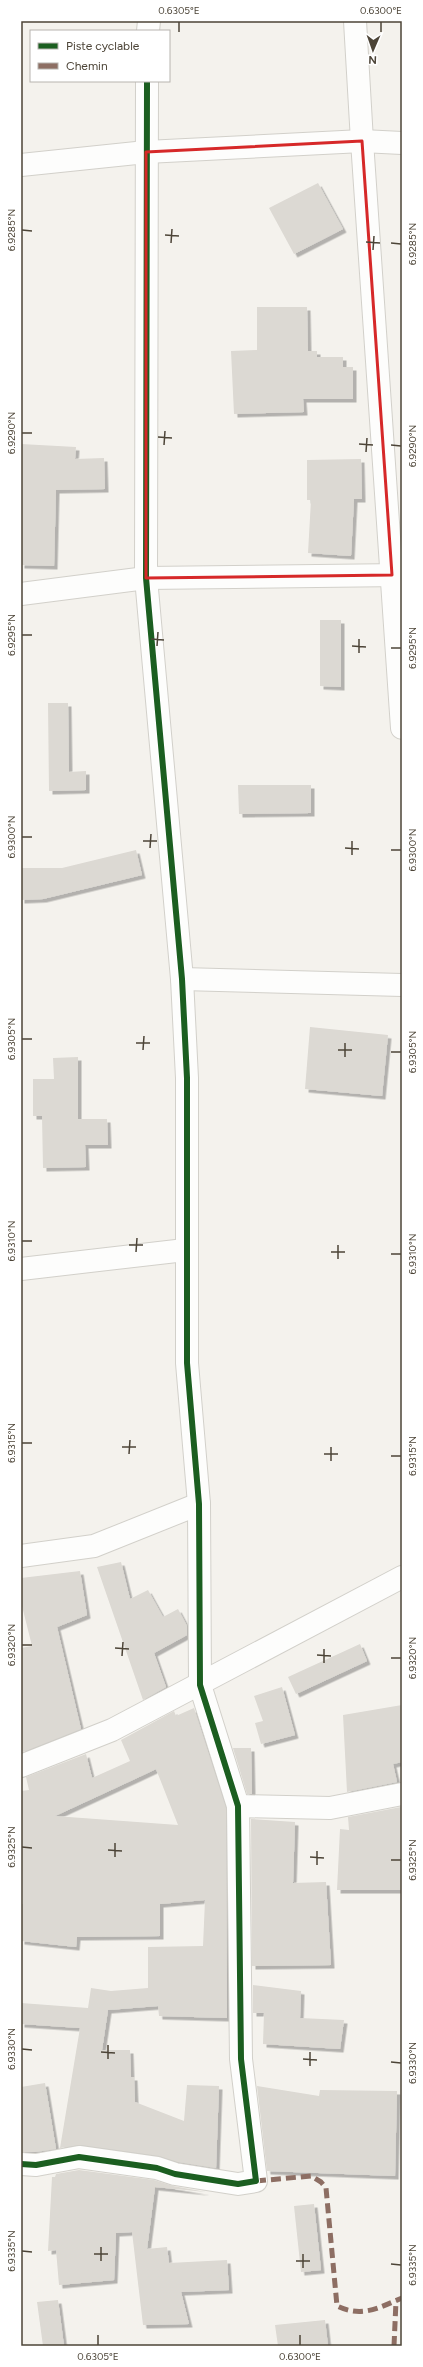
<svg xmlns="http://www.w3.org/2000/svg" width="423" height="2367" font-family="Figtree,sans-serif">
  <defs>
    <filter id="shadow"><feDropShadow dx="3.5" dy="3.5" stdDeviation="0" flood-color="#0004"/></filter>
  </defs>
  <rect width="100%" height="100%" fill="#f4f2ed"/>
  <!-- building -->
  <g fill="#dcd9d3" fill-rule="evenodd" filter="url(#shadow)">
    <polygon points="318,183 343,229 294,254 269,208"/>
    <polygon points="257,307 307,307 308,351 317,351 317,357 343,357 343,367 353,367 353,399 303,399 304,412 234,414 231,351 257,350"/>
    <polygon points="21,444 76,447 75,459 104,458 105,489 56,490 54,566 21,565"/>
    <polygon points="361,459 362,499 354,499 351,556 308,553 311,500 307,500 307,460"/>
    <polygon points="320,620 341,620 341,687 320,686"/>
    <polygon points="48,703 68,703 69,772 86,771 86,790 49,791"/>
    <polygon points="238,785 311,785 311,813 239,814"/>
    <polygon points="136,850 142,875 43,899 21,900 21,868 62,868"/>
    <polygon points="310,1027 388,1035 382,1096 305,1089"/>
    <polygon points="78,1057 78,1119 107,1119 108,1145 85,1145 86,1167 43,1168 42,1116 33,1116 33,1079 54,1079 53,1058"/>
    <polygon points="121,1562 130,1599 148,1590 163,1617 178,1609 187,1626 187,1635 154,1653 166,1687 143,1700 97,1567"/>
    <polygon points="80,1571 87,1615 57,1627 81,1729 23,1752 21,1746 21,1648 32,1646 21,1602 21,1578"/>
    <polygon points="360,1644 367,1661 296,1694 288,1677"/>
    <polygon points="282,1687 295,1735 261,1744 255,1723 263,1721 254,1696"/>
    <polygon points="402,1705 402,1762 393,1764 397,1782 347,1792 343,1715"/>
    <path d="M194 1708 226 1808 227 2018 159 2016 158 2006 108 2010 102 2050H130L131 2077H134L135 2102 184 2121 187 2085 219 2086 216 2168 178 2162 159 2156 81 2145 60 2148 80 2028 21 2024V2003L88 2008 91 1988 111 1991 148 1988V1947L203 1946 205 1900 160 1904V1936L77 1937 76 1947 21 1941V1904H23L21 1791 29 1790 26 1777 86 1754 92 1778 130 1761 121 1740 174 1711 176 1716ZM156 1769 178 1825 55 1816 137 1778Z"/>
    <polygon points="233,1748 251,1748 252,1794 247,1794"/>
    <polygon points="401,1807 402,1890 337,1890 340,1829 349,1830 348,1817"/>
    <polygon points="251,1819 295,1822 293,1883 326,1882 331,1965 252,1966"/>
    <polygon points="253,1985 301,1991 300,2018 344,2020 340,2049 263,2044 264,2013 253,2013"/>
    <polygon points="45,2083 56,2149 35,2152 21,2152 21,2087"/>
    <polygon points="257,2086 319,2096 320,2090 397,2091 395,2176 267,2171"/>
    <polygon points="79,2170 154,2180 173,2186 206,2192 155,2187 147,2249 167,2247 169,2263 227,2260 229,2290 181,2292 189,2324 143,2325 132,2232 116,2233 114,2280 59,2285 56,2250 48,2251 52,2177 55,2177 56,2174"/>
    <polygon points="314,2204 321,2270 301,2272 294,2206"/>
    <polygon points="58,2300 64,2346 43,2346 37,2302"/>
    <polygon points="325,2320 328,2346 278,2346 275,2325"/>
  </g>
  <g fill="none" stroke-linecap="round" stroke-linejoin="round">
    <!-- street casing -->
    <g stroke="#d2d0ca" stroke-width="24">
      <g id="street">
        <polyline points="355,21 362,141 402,728"/>
        <polyline points="148,31 149,21"/>
        <polyline points="21,165 146,152 362,141 402,143"/>
        <polyline points="21,594 146,578 402,575"/>
        <polyline points="182,979 402,985"/>
        <polyline points="21,1269 185,1250"/>
        <polyline points="21,1556 94,1546 199,1504"/>
        <polyline points="21,1766 112,1730 402,1577"/>
        <polyline points="238,1806 330,1808 402,1794"/>
        <polyline points="21,2164 36,2165 79,2157 157,2168 175,2174 238,2184 256,2181 241,2059 238,1806 200,1685 199,1504 187,1363 187,1078 182,979 146,578 147,81"/>
      </g>
    </g>
    <!-- street -->
    <use href="#street" stroke="#fdfdfc" stroke-width="22"/>
    <!-- quiet -->
    <g stroke="#8d6e63" stroke-width="5" stroke-dasharray="10 5" stroke-linecap="butt">
      <path d="M256 2181 311 2176 321 2182 326 2188 337 2306C362 2318 378 2308 402 2298"/>
      <polyline points="394,2346 396,2301"/>
    </g>
    <!-- cycleway casing -->
    <g stroke="#fff" stroke-width="8">
      <polyline id="cycleway" points="21,2164 36,2165 79,2157 157,2168 175,2174 238,2184 256,2181 241,2059 238,1806 200,1685 199,1504 187,1363 187,1078 182,979 146,578 147,81"/>
    </g>
    <!-- cycleway -->
    <use href="#cycleway" stroke="#1b5e20" stroke-width="6"/>
  </g>
  <!-- marked area -->
  <path fill="none" stroke="#d62828" stroke-width="3" stroke-linejoin="round" d="M362 141 392 575 146 578V152Z"/>
  <!-- ticks -->
  <path fill="none" stroke="#4c4437" stroke-width="1.5" d="M179 32V22M381 32V22M22 230 32 231M165 235 179 236M366 242 380 243M171 243 172 229M391 243 401 244M373 250 374 236M22 433H32M158 437 172 438M359 444 373 445M164 445 165 431M391 445 401 446M366 452 367 438M22 635H32M151 639 164 640M157 646 158 632M352 646 366 647M391 648H401M359 653V639M22 837H32M143 841H157M150 848 151 834M345 848 359 849M391 850H401M352 855V841M22 1039H32M136 1043H150M143 1050 144 1036M338 1050H352M391 1052H401M345 1057V1043M22 1241H32M129 1245H143M136 1252 137 1238M331 1252H345M391 1254H401M338 1259V1245M22 1443H32M122 1447H136M129 1454 130 1440M324 1454H338M391 1456H401M331 1461V1447M22 1645H32M115 1648 129 1649M317 1655 331 1656M122 1656 123 1642M391 1658H401M324 1663V1649M22 1847 32 1848M108 1850 122 1851M115 1857V1843M310 1857 324 1858M391 1860H401M317 1865V1851M22 2049 32 2050M101 2052 115 2053M108 2059V2045M303 2059 317 2060M391 2062 401 2063M310 2066V2052M22 2251 32 2252M94 2254H108M101 2261V2247M296 2261H310M391 2264 401 2265M303 2268V2254M98 2345V2335M300 2345V2335"/>
  <!-- border -->
  <rect width="423" height="2367" fill="none" stroke="#ffffff" stroke-width="44"/>
  <!-- legend -->
  <rect x="30" y="30" width="140" height="52" fill="#ffffff" stroke="#b7b4af"/>
  <rect x="38" y="43" width="20" height="6" fill="#1b5e20" stroke="#b7b4af"/>
  <text x="66" y="50" font-size="12" fill="#4c4437">Piste cyclable</text>
  <rect x="38" y="63" width="20" height="6" fill="#8d6e63" stroke="#b7b4af"/>
  <text x="66" y="70" font-size="12" fill="#4c4437">Chemin</text>
  <!-- north arrow -->
  <g transform="translate(373 50) rotate(182)" stroke="#ffffff" stroke-width="3" paint-order="stroke">
  <path d="M0-3L7 15L0 10L-7 15Z" fill="#4c4437"/>
  <text y="-6" font-size="11" font-weight="bold" text-anchor="middle" fill="#4c4437">N</text>
  </g>
  <rect x="22" y="22" width="379" height="2323" fill="none" stroke="#4c4437" stroke-width="1.5"/>
  <g font-size="10" text-anchor="middle" fill="#4c4437">
    <text x="179" y="14">0.6305°E</text>
    <text x="381" y="14">0.6300°E</text>
    <text transform="translate(11 230) rotate(-90)" y="4">6.9285°N</text>
    <text transform="translate(412 244) rotate(-90)" y="4">6.9285°N</text>
    <text transform="translate(11 433) rotate(-90)" y="4">6.9290°N</text>
    <text transform="translate(412 446) rotate(-90)" y="4">6.9290°N</text>
    <text transform="translate(11 635) rotate(-90)" y="4">6.9295°N</text>
    <text transform="translate(412 648) rotate(-90)" y="4">6.9295°N</text>
    <text transform="translate(11 837) rotate(-90)" y="4">6.9300°N</text>
    <text transform="translate(412 850) rotate(-90)" y="4">6.9300°N</text>
    <text transform="translate(11 1039) rotate(-90)" y="4">6.9305°N</text>
    <text transform="translate(412 1052) rotate(-90)" y="4">6.9305°N</text>
    <text transform="translate(11 1241) rotate(-90)" y="4">6.9310°N</text>
    <text transform="translate(412 1254) rotate(-90)" y="4">6.9310°N</text>
    <text transform="translate(11 1443) rotate(-90)" y="4">6.9315°N</text>
    <text transform="translate(412 1456) rotate(-90)" y="4">6.9315°N</text>
    <text transform="translate(11 1645) rotate(-90)" y="4">6.9320°N</text>
    <text transform="translate(412 1658) rotate(-90)" y="4">6.9320°N</text>
    <text transform="translate(11 1847) rotate(-90)" y="4">6.9325°N</text>
    <text transform="translate(412 1860) rotate(-90)" y="4">6.9325°N</text>
    <text transform="translate(11 2049) rotate(-90)" y="4">6.9330°N</text>
    <text transform="translate(412 2063) rotate(-90)" y="4">6.9330°N</text>
    <text transform="translate(11 2251) rotate(-90)" y="4">6.9335°N</text>
    <text transform="translate(412 2265) rotate(-90)" y="4">6.9335°N</text>
    <text x="98" y="2360">0.6305°E</text>
    <text x="300" y="2360">0.6300°E</text>
  </g>
</svg>
